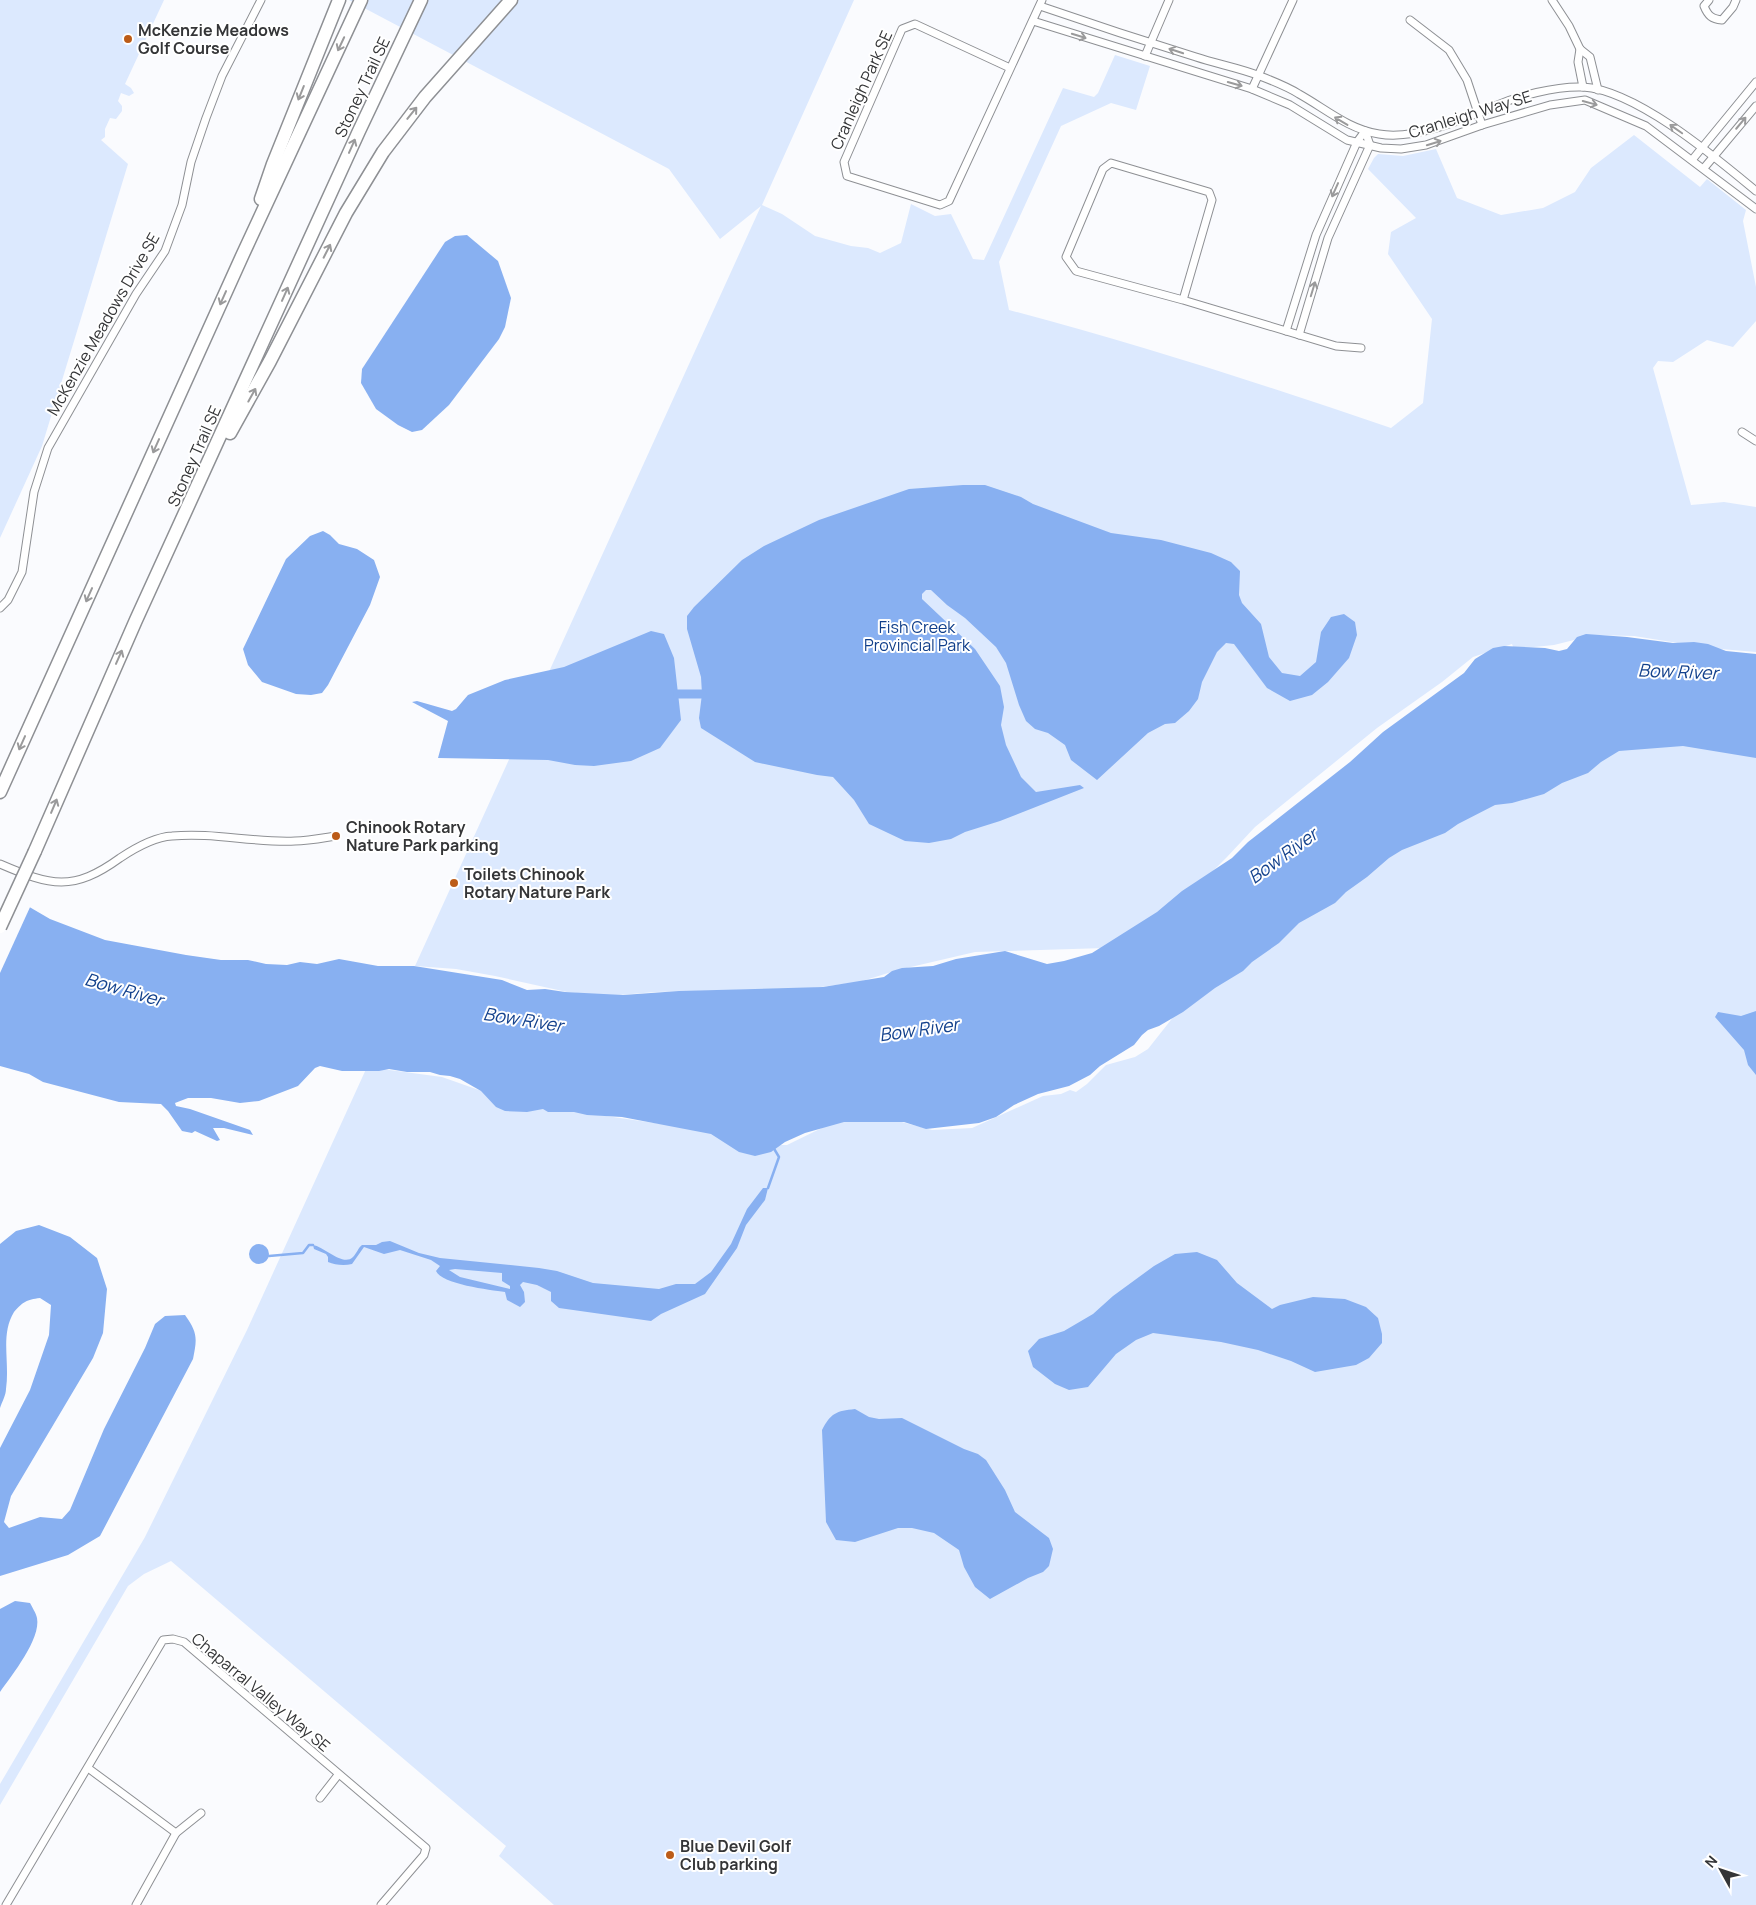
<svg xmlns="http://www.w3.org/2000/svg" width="1756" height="1905" font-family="Manrope,sans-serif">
  <rect width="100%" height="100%" fill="#fafbfe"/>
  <!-- green -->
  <g fill="#dce9fe">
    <polygon points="0,0 164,0 125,84 131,88 134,93 129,96 121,93 118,101 122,106 122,111 116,119 110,118 105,129 105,137 101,140 128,164 42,446 0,538"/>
    <path d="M349 0H854L762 205 782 214 815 236 851 246 868 248 880 253 901 243 911 204 935 216 951 214 973 259 984 260 1063 88 1094 97 1098 93 1115 55 1150 66 1136 110 1111 103 1061 126 999 262 1009 310C1138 344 1265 385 1391 428L1423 403 1432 319 1388 254 1391 232 1416 218 1368 169 1374 158 1378 154 1403 156 1436 149 1457 198 1501 215 1543 208 1575 192 1591 168 1634 135 1700 187 1707 179 1746 210 1743 221 1756 287V321L1733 347 1707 340 1673 362 1658 361 1653 368 1691 505 1724 502 1756 507V652L1709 648 1634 636 1594 635 1554 645 1514 649 1512 644 1473 657 1442 682 1377 728 1255 827 1227 857 1172 912 1105 948 975 952 898 970 859 982 813 988 655 992 608 996 567 992 495 976 456 969 415 966 761 206 720 239 669 169Z"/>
    <polygon points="1680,743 1756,757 1756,1905 554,1905 499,1856 506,1846 171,1561 144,1574 128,1586 0,1805 0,1784 145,1537 247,1330 367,1067 442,1077 516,1103 703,1130 757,1145 787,1145 832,1123 879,1116 932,1130 972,1128 1043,1096 1061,1094 1070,1090 1076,1092 1087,1084 1106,1065 1135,1057 1148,1049 1178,1011 1389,853 1581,752"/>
  </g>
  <!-- water -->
  <g fill="#88b0f1" fill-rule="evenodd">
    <polygon points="467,235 498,261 511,298 505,327 499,339 449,405 422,430 412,432 398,425 376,409 361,383 362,369 445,242 455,236"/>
    <polygon points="963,485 985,485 1021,497 1033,504 1111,533 1161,540 1211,553 1231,562 1240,571 1239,595 1242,603 1261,624 1269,657 1282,673 1300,676 1316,662 1321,632 1331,617 1344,614 1355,622 1357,635 1349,658 1328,682 1312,695 1290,701 1267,688 1234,644 1226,643 1217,652 1202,682 1198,699 1189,711 1175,723 1165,724 1148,733 1097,780 1071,760 1065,745 1048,733 1035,729 1026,721 1019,705 1006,663 996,647 965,618 947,605 931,590 926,590 922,594 922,599 975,649 1000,686 1004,707 1001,725 1006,745 1021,777 1036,792 1080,785 1084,788 1000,821 965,832 951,839 929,843 905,841 869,824 854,800 833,777 817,775 755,762 701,728 699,718 702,694 701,677 687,629 687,616 694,607 742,560 764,546 819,520 909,489"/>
    <polygon points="323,531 330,535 339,544 357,549 374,560 380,577 370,605 328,685 322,693 311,695 296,694 262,682 248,665 243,649 286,559 310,536"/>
    <polygon points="651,631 664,634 674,658 681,720 660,748 631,761 594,766 575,765 548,760 438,758 448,721 412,702 417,701 452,711 456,709 468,695 505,680 564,667"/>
    <polygon points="1586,634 1627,637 1673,643 1694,642 1708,644 1726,651 1756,654 1756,758 1683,746 1619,751 1601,762 1588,773 1562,783 1544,794 1512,803 1495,805 1458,824 1445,833 1402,850 1389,858 1367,877 1346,892 1335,903 1299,923 1279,943 1252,962 1243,971 1215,988 1183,1012 1159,1026 1148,1030 1142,1035 1134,1045 1100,1066 1090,1075 1069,1086 1038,1094 1014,1105 996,1117 979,1123 926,1129 904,1122 844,1122 805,1133 785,1142 771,1152 755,1156 739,1152 711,1134 622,1117 587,1115 574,1112 548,1112 543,1109 527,1112 505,1111 496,1107 481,1091 460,1079 450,1076 440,1075 430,1072 407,1072 389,1069 379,1071 342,1071 320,1066 315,1068 298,1086 259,1101 240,1103 211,1098 188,1098 175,1103 176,1106 190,1109 250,1130 253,1135 224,1128 213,1128 220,1140 217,1141 195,1131 192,1133 182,1131 168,1111 161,1104 119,1102 43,1082 29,1074 0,1066 0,895 26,905 50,919 105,940 186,955 221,960 248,960 266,964 287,965 300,962 317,964 339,959 378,966 414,966 502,980 527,990 545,989 565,992 623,995 679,991 823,987 884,977 892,971 902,968 933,966 956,959 1005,951 1047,964 1064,961 1092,953 1157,912 1182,891 1232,858 1248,842 1350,762 1383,732 1464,673 1475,659 1493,648 1504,646 1545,648 1559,651 1567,649 1577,637"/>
    <polygon points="1756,1011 1756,1075 1748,1065 1744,1050 1715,1017 1718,1012 1741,1016"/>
    <path d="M763 1188H768L765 1200 746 1225 737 1248 705 1294 661 1314 651 1321 559 1308 551 1301V1292L537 1285 523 1282 520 1285 524 1292 525 1302 520 1307 507 1300 505 1292C490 1290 441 1284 436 1271L440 1266 431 1260 400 1250 384 1254 364 1247 352 1264C344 1266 335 1265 328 1262V1257L326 1254 314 1249 313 1245C325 1247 343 1267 353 1257 357 1253 358 1248 362 1245H376L382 1242 390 1241 419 1253 440 1258 539 1268 557 1271 593 1283 659 1289 676 1284H695L711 1272 731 1244 747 1209ZM455 1269 502 1273V1281L510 1286V1289L460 1277 449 1270Z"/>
    <path d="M39 1225 70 1237 97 1258 107 1289 103 1333 93 1358 11 1496 4 1522 9 1528 40 1517 62 1519 70 1510 104 1429 145 1348 155 1324 165 1316 185 1315C198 1333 197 1339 193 1359L100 1536 68 1555 0 1576V1448L30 1390 49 1335 51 1305 40 1298C26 1300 24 1301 14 1312 0 1335 10 1361 6 1389 6 1395 2 1402 0 1408V1244L16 1231Z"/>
    <circle cx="259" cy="1254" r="10"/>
    <polygon points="1197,1252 1217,1260 1237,1283 1272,1309 1280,1305 1313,1297 1345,1299 1366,1307 1378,1318 1382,1334 1382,1343 1369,1358 1356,1365 1315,1372 1291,1361 1258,1350 1221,1342 1153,1333 1136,1340 1116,1354 1088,1387 1069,1390 1055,1384 1033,1367 1028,1351 1039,1339 1064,1331 1093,1314 1113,1296 1154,1266 1175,1254"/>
    <path d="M855 1409 869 1417 879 1419 902 1418 964 1449 978 1454 986 1460 1005 1490 1015 1512 1049 1538 1053 1549 1049 1566 1043 1572 1028 1578 990 1599 975 1587 964 1567 959 1550 934 1533 912 1528H898L855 1542 836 1540 826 1522 822 1430C831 1413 836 1411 855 1409Z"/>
    <path d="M15 1601 30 1603C32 1607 36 1613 37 1618 41 1639 12 1675 0 1692V1609Z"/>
  </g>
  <!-- pier -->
  <polygon fill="#fafbfe" points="0,892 31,905 0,973"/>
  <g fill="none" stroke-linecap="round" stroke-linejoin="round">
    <!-- stream -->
    <g stroke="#88b0f1" stroke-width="2.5">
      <polyline points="768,1188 779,1157 773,1147"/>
      <polyline points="269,1256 303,1253 309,1245 313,1245"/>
    </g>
    <!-- canal -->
    <polyline stroke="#88b0f1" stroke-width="9" points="678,694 702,694"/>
    <!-- minor casing -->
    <g stroke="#8e9094" stroke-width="9">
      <g id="minor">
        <polyline points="1552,0 1569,26 1580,49 1590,57 1598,90"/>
        <path d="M1709 0 1704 6C1708 16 1712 19 1722 20L1733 7 1736 0"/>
        <path d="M1040 6C1092 24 1144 41 1196 57 1217 64 1240 68 1260 76 1273 81 1288 87 1299 94 1326 109 1348 129 1379 134 1414 140 1460 121 1492 107 1518 96 1555 86 1583 87 1636 90 1715 157 1756 191"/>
        <polyline points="1410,20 1449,50 1467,80 1482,125"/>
        <polyline points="1033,21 1252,89 1290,105 1347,140 1381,148 1401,149 1426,145 1482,125 1550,105 1585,100 1646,126 1756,209"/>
        <polyline points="1580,49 1578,62 1583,87"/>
        <polyline points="1145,56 1169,0"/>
        <polyline points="1010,68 915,24 902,29 844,162 847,176 940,205 949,201 1042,0"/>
        <polyline points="1252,89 1293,0"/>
        <polyline points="1692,160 1756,82"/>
        <polyline points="1704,168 1756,106"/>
        <polyline points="1183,300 1212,200 1209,192 1111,163 1103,169 1066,257 1076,271 1183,300 1336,346 1361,348"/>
        <polyline points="1286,331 1316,235 1357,142 1365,131"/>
        <polyline points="1299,335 1328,238 1370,145 1365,131"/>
        <polyline points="1742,432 1756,441"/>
        <polyline points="0,608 8,600 22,572 34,492 48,448 136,294 165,251 182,205 191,162 206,118 222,76 261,0"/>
        <path d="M0 864C51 886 73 892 120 858 135 848 154 837 172 836 213 832 254 843 295 841 308 841 323 838 336 836"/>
        <polyline points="88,1768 176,1833 136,1905"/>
        <polyline points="320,1798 338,1775"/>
        <polyline points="176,1833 201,1813"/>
        <polyline points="6,1905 163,1640 173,1639 184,1642 426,1848 424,1855 381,1905"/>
      </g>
    </g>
    <!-- motorway casing -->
    <g stroke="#8e9094" stroke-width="15">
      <g id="motorway">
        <polyline points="261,199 273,164 339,0"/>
        <polyline points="230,433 270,361 346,213 383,152 425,97 511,0"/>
        <polyline points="0,792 243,254 361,0"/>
        <polyline points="35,851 136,620 359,131 421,0"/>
      </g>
    </g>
    <!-- minor -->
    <use href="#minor" stroke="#fff" stroke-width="7"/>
    <!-- motorway -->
    <use href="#motorway" stroke="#fff" stroke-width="12"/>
    <!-- motorway-bridge casing -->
    <g stroke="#8e9094" stroke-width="15" stroke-linecap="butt">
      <polyline id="motorway-bridge" points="0,927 35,851"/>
    </g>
    <!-- motorway-bridge -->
    <use href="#motorway-bridge" stroke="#fff" stroke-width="12"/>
  </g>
  <!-- one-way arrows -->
  <defs><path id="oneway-shaft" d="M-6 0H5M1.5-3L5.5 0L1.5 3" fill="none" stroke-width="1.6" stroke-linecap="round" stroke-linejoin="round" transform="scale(1.25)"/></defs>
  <g stroke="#9a9a9b">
    <use href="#oneway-shaft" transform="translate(1079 36) rotate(17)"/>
    <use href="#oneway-shaft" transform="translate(341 44) rotate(115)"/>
    <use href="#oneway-shaft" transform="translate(1176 51) rotate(-162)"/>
    <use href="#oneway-shaft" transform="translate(1235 84) rotate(16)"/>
    <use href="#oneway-shaft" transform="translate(301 93) rotate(112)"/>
    <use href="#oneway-shaft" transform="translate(1590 103) rotate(15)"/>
    <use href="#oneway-shaft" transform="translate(412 113) rotate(-51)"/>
    <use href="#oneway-shaft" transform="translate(1341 121) rotate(-149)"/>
    <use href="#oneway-shaft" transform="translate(1741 123) rotate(-50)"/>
    <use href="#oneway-shaft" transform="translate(1676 129) rotate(-145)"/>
    <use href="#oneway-shaft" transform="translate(1434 143) rotate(-17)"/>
    <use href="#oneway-shaft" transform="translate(352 146) rotate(-66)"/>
    <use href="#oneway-shaft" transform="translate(1335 190) rotate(114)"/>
    <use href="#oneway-shaft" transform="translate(327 251) rotate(-63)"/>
    <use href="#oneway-shaft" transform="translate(1313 289) rotate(-73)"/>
    <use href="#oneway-shaft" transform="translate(285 294) rotate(-66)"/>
    <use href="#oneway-shaft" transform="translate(223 298) rotate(114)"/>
    <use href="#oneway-shaft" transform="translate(252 395) rotate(-61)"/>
    <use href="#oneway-shaft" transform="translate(156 446) rotate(114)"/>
    <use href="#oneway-shaft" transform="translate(89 595) rotate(114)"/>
    <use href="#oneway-shaft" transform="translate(119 657) rotate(-66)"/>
    <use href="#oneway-shaft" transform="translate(22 743) rotate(114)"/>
    <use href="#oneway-shaft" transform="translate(54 806) rotate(-67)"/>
  </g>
  <!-- markers -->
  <g fill="#bc5c18" stroke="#fff" stroke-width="2">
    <circle cx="128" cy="39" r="5"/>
    <circle cx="336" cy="836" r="5"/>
    <circle cx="454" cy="883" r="5"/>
    <circle cx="670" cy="1855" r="5"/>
  </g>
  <g text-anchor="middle" stroke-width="4" stroke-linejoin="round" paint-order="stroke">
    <!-- poi labels -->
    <g font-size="16" font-weight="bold" fill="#343537" stroke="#fff" text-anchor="start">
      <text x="138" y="36">McKenzie Meadows<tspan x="138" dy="18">Golf Course</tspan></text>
      <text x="346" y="833">Chinook Rotary<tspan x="346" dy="18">Nature Park parking</tspan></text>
      <text x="464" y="880">Toilets Chinook<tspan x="464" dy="18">Rotary Nature Park</tspan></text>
      <text x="680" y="1852">Blue Devil Golf<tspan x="680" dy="18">Club parking</tspan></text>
    </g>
    <!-- street labels -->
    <g font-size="16" fill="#343537" stroke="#fff">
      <text transform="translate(362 87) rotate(-65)" y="6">Stoney Trail SE</text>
      <text transform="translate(861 90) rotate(-66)" y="6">Cranleigh Park SE</text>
      <text transform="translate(1470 114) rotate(-17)" y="6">Cranleigh Way SE</text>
      <text transform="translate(103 324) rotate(-60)" y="6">McKenzie Meadows Drive SE</text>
      <text transform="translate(194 456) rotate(-66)" y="6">Stoney Trail SE</text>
      <text transform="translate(261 1692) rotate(40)" y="6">Chaparral Valley Way SE</text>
    </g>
    <!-- park labels -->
    <g font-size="16" fill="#113f8a" stroke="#fff">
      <text x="917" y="633">Fish Creek<tspan x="917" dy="18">Provincial Park</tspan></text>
    </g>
    <!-- water labels -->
    <g font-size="18" font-style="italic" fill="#14428d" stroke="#fff">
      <text transform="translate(1678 672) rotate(2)" y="6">Bow River</text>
      <text transform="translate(1283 856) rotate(-36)" y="6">Bow River</text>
      <text transform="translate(124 990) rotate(16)" y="6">Bow River</text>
      <text transform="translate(523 1020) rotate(9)" y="6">Bow River</text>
      <text transform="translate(919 1030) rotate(-8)" y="6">Bow River</text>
    </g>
  </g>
  <!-- north arrow -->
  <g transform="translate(1721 1870) rotate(310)" stroke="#ffffff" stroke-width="4" paint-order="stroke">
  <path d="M0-4L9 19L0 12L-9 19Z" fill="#343537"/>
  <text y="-8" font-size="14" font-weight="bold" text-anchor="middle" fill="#343537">N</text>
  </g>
</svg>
